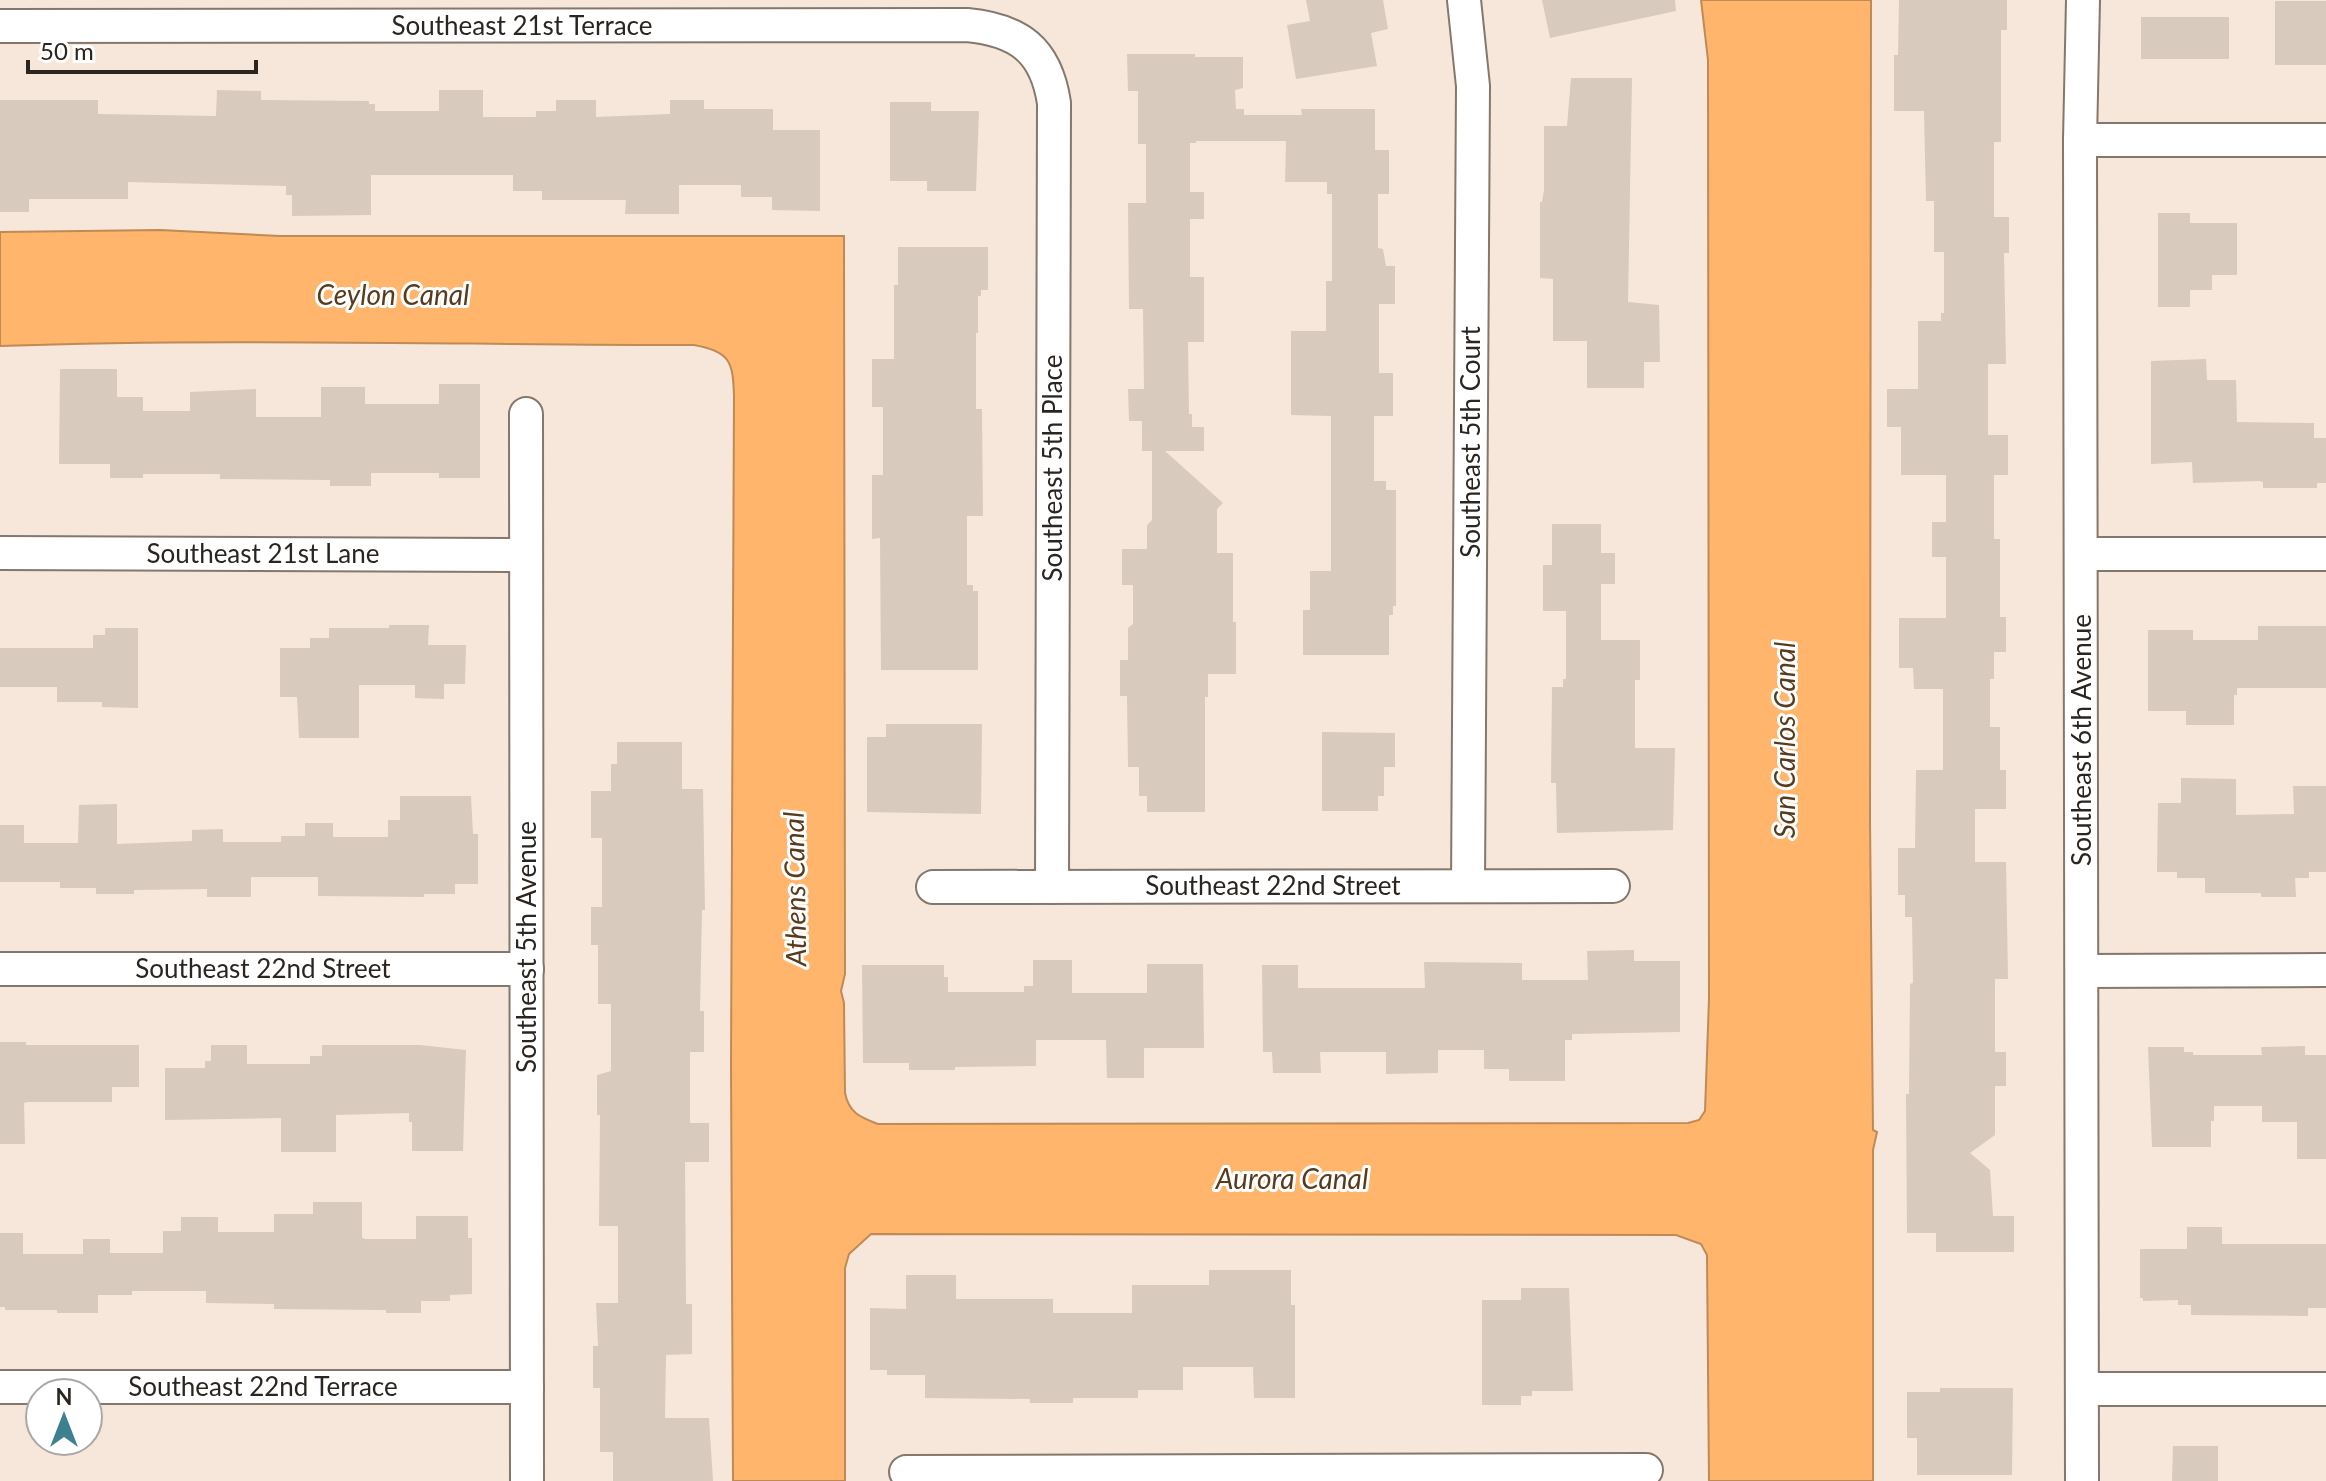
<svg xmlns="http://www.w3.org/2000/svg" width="2326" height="1481" font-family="Lato,sans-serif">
  <rect width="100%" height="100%" fill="#f6e7da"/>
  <!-- water -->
  <path fill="#ffb56c" stroke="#bf8a55" stroke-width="2" d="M1701 0H1871L1870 820 1873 1130 1877 1132 1873 1150V1481H1709L1707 1255 1701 1244 1676 1235 871 1234 849 1254 845 1268V1481H733L731 1065 734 396C733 361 730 352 694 345 463 345 231 338 0 346V232L160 230 280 236H844L845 974 841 991 844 1003 845 1093C849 1113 860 1117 878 1124L1688 1123 1699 1120 1705 1111 1709 999 1708 60Z"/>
  <!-- building -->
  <g fill="#d8cabd">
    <polygon points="1306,0 1383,0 1388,29 1371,33 1377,66 1296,79 1287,25 1310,21"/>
    <polygon points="1542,0 1675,0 1676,11 1550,38"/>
    <polygon points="1899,0 2007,0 2007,30 2001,30 2001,142 1994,142 1994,217 2009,217 2009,253 2004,253 2006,364 1988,364 1988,435 2008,435 2008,475 1994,475 1994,539 2000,539 2000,617 2006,617 2006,652 1994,652 1994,679 1990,679 1990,727 2000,727 2000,770 2006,770 2006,809 1975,809 1975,862 2006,862 2008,979 1995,979 1995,1052 2006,1052 2006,1086 1995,1086 1995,1135 1970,1153 1990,1170 1993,1216 2014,1216 2014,1252 1936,1252 1936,1233 1907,1233 1906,1094 1909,1094 1910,984 1913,983 1912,917 1905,917 1905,895 1898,895 1898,848 1915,848 1916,770 1943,770 1943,689 1914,689 1913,668 1899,668 1899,618 1946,618 1946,557 1932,557 1932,522 1946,522 1946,475 1901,475 1901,427 1887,427 1887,389 1918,389 1918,321 1941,321 1941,313 1944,313 1944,252 1934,252 1934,201 1926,201 1924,111 1894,111 1894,55 1898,55"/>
    <rect x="2275" y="1" width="51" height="64"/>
    <rect x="2141" y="17" width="88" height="42"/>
    <polygon points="1127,54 1195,54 1195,57 1243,57 1243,88 1235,90 1236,109 1244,109 1244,115 1302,115 1301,109 1375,109 1375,150 1389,150 1389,194 1378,194 1378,248 1383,249 1386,266 1395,266 1395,304 1379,304 1379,373 1393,373 1393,416 1374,416 1374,481 1386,481 1386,490 1396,490 1396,606 1393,606 1393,615 1389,615 1389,655 1303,655 1303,610 1310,610 1310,571 1331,571 1331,416 1291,415 1291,331 1326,331 1326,281 1332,281 1332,194 1327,194 1327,182 1285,182 1286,141 1196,141 1196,143 1190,143 1190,192 1204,192 1204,219 1190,219 1190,277 1204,277 1204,342 1188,342 1189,414 1192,414 1192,427 1204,427 1204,451 1165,451 1223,503 1217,509 1217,553 1233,553 1233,622 1236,622 1236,674 1208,674 1208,697 1205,697 1205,812 1147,812 1147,796 1139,796 1139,767 1128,767 1127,696 1120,696 1120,660 1128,660 1128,628 1133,624 1133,585 1122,585 1122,549 1147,549 1147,525 1152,520 1152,451 1142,451 1142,421 1129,421 1128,389 1144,389 1143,309 1129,309 1128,203 1146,203 1146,144 1138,144 1138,91 1128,91"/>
    <polygon points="1571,78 1632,78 1628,302 1659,305 1660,362 1644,362 1644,388 1587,388 1587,341 1553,341 1553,279 1540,278 1540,202 1542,202 1544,190 1544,126 1567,126"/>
    <polygon points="217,90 261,91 261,100 369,101 369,104 375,104 375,111 439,111 439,90 483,90 483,117 536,117 536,111 556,111 556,100 596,100 596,117 670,114 670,100 704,100 704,109 773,109 773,130 820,130 820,211 772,210 772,197 741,197 741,185 679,185 679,214 625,214 626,200 542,200 542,191 513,191 513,175 371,175 371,215 292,216 292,195 286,195 286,186 128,182 128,199 29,199 29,212 0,212 0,100 98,100 98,114 216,116"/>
    <polygon points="890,102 931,102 931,111 979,111 976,191 927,191 927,181 890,181"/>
    <polygon points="2158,213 2190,213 2190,223 2237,223 2237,275 2212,275 2212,290 2190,290 2190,307 2158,307"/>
    <polygon points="898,247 988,247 988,290 981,290 981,296 978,296 978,333 976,333 976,409 982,409 983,516 967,516 967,585 973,585 973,591 978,591 978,670 881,670 880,538 872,539 872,475 883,475 883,407 872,407 872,359 894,359 894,285 898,285"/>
    <polygon points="2206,359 2207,380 2236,380 2237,422 2314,423 2314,438 2326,438 2326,483 2317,483 2317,488 2263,488 2263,482 2259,481 2193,483 2192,462 2151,464 2151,361"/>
    <polygon points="60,369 117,369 117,397 143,397 143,411 190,411 190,392 256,389 256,417 321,417 321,387 365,387 365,404 439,404 439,384 480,384 480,478 439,478 439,473 371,473 371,486 330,486 330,480 220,479 220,474 143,474 143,478 110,478 110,464 59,464"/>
    <polygon points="1552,524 1601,524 1601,553 1615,553 1615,584 1601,584 1601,640 1640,640 1640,680 1635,680 1635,748 1675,748 1673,830 1557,833 1556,783 1551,783 1552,687 1563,687 1563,679 1566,679 1566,611 1543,611 1543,565 1552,565"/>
    <polygon points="389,625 429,625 428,645 466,645 465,684 444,684 444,699 415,698 415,685 359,685 359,738 299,738 297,697 280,697 280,648 310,648 310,638 329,638 329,628 389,628"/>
    <polygon points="2258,626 2326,626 2326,688 2237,688 2237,695 2234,695 2234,725 2186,725 2186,711 2148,711 2148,630 2193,630 2193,640 2258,640"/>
    <polygon points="105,628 138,628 138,708 102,707 102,702 57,702 57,687 0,687 0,648 93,648 93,635 105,635"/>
    <polygon points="886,724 982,724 981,814 867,812 867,737 886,737"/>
    <polygon points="1322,732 1395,733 1395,767 1384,767 1384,796 1378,796 1378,811 1322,811"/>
    <polygon points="617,742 682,742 682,789 703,789 705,910 702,910 700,1011 704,1011 704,1052 690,1052 690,1123 709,1123 709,1162 685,1162 686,1304 692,1304 692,1354 666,1355 665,1418 709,1418 713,1481 613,1481 613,1452 600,1452 600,1388 593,1388 593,1346 598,1346 596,1303 618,1303 618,1226 599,1226 600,1115 597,1115 597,1075 611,1071 611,1004 598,1004 598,945 591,945 591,907 602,907 602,838 591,838 591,791 611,791 611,764 617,764"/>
    <polygon points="2181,778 2236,779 2236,815 2294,814 2293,786 2326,786 2326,872 2309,872 2309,878 2295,878 2296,897 2261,897 2261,893 2205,893 2205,878 2177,878 2177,872 2157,872 2158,803 2181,803"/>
    <polygon points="400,796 471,796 473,834 478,834 478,884 455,884 455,894 424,894 424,897 318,896 318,877 251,877 251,897 207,897 207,889 134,890 134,894 96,894 96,888 60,888 60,882 0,882 0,825 24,825 24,843 78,843 79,805 117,804 117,844 192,841 192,830 223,829 223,842 281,842 281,836 305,836 305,823 333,823 333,837 388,837 388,820 400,820"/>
    <polygon points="1634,950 1634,961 1680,961 1680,1032 1572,1034 1572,1040 1565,1040 1565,1081 1509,1081 1509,1069 1484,1069 1484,1050 1438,1050 1438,1073 1386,1074 1386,1052 1320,1052 1321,1073 1273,1073 1272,1052 1263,1052 1262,965 1298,965 1298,988 1425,988 1424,962 1522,963 1522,980 1588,980 1587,951"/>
    <polygon points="1033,960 1072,960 1072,993 1147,993 1147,964 1203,964 1204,1048 1144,1048 1144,1078 1107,1078 1106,1040 1036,1040 1036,1066 955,1067 955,1070 909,1070 909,1063 863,1063 862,965 944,965 944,977 948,977 948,992 1024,992 1024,986 1033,986"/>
    <polygon points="0,1042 26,1042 26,1045 139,1045 139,1087 112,1087 112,1102 27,1102 24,1103 25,1144 0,1144"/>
    <polygon points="211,1045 247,1045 247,1064 310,1064 310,1056 322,1056 322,1045 420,1045 466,1050 463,1151 412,1151 412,1122 409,1122 409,1113 336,1115 336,1152 281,1152 281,1118 165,1120 165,1068 205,1068 205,1061 211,1061"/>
    <polygon points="2305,1046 2305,1055 2326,1055 2326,1159 2297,1159 2297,1122 2262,1122 2262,1106 2214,1106 2214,1121 2211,1121 2211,1147 2152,1147 2148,1047 2184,1047 2184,1052 2193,1052 2193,1055 2262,1055 2261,1047"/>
    <polygon points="313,1202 362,1202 362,1237 364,1239 416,1239 416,1216 468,1216 468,1238 472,1238 472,1294 450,1295 450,1301 421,1301 421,1313 386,1313 386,1310 274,1309 274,1304 206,1303 206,1291 132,1291 132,1295 98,1295 98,1313 57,1313 57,1310 5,1310 5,1307 0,1307 0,1233 23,1233 23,1254 83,1254 83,1239 110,1239 110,1253 163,1253 163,1231 181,1231 181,1217 218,1217 218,1232 274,1232 274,1214 313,1214"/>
    <polygon points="2187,1227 2222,1227 2222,1244 2326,1244 2326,1308 2308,1308 2308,1316 2191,1315 2191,1305 2178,1305 2178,1300 2143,1301 2143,1298 2140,1298 2140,1249 2187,1249"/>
    <polygon points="1209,1270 1291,1270 1291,1305 1295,1305 1295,1398 1254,1398 1253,1367 1183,1367 1183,1390 1138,1390 1138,1398 1073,1398 1073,1403 1030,1403 1030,1399 925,1398 925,1375 887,1375 887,1370 870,1370 870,1308 906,1309 906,1275 956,1275 956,1299 1053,1299 1053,1313 1132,1313 1132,1285 1209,1285"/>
    <polygon points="1521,1288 1569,1288 1573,1391 1532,1391 1532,1396 1521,1396 1521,1405 1482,1405 1482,1300 1521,1300"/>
    <polygon points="1940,1388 2013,1388 2012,1475 1917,1475 1917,1438 1907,1438 1907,1392 1940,1392"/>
    <polygon points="2173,1446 2218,1446 2218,1481 2172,1481"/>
  </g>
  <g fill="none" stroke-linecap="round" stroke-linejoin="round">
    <!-- street casing -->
    <g stroke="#84776c" stroke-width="36">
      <g id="street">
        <polyline points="1464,0 1473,86 1468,885"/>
        <path d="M0 26 967 25C1019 30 1046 50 1054 103L1052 887"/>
        <polyline points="2080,140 2326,140"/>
        <polyline points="526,414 527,1481"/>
        <polyline points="0,553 526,555"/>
        <polyline points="2082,554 2326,554"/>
        <polyline points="933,887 1613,886"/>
        <polyline points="0,969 527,969"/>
        <polyline points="2082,971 2326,970"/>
        <polyline points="0,1387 527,1387"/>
        <polyline points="2082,1389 2326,1389"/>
        <polyline points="906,1472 1646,1470"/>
        <polyline points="2082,1481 2080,140 2083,0"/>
      </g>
    </g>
    <!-- street -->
    <use href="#street" stroke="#fff" stroke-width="32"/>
  </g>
  <g text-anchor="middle" stroke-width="6" stroke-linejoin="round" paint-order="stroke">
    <!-- street labels -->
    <g font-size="26" fill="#2a2520" stroke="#fff">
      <text x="522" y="35">Southeast 21st Terrace</text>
      <text transform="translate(1471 442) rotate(-90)" y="9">Southeast 5th Court</text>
      <text transform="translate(1053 468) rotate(-90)" y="9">Southeast 5th Place</text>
      <text x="263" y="563">Southeast 21st Lane</text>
      <text transform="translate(2082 740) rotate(-90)" y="9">Southeast 6th Avenue</text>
      <text x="1273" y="895">Southeast 22nd Street</text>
      <text transform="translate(527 947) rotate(-90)" y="9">Southeast 5th Avenue</text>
      <text x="263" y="978">Southeast 22nd Street</text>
      <text x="263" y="1396">Southeast 22nd Terrace</text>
    </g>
    <!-- water labels -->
    <g font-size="28" font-style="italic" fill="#593a1c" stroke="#fff">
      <text x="393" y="305">Ceylon Canal</text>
      <text transform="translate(1785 740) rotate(-90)" y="10">San Carlos Canal</text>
      <text transform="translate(795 889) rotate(-91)" y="10">Athens Canal</text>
      <text x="1292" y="1189">Aurora Canal</text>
    </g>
  </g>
  <!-- north arrow -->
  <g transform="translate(64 1417)"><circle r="38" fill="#ffffff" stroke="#aaa8a6" stroke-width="2"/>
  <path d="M0-6L14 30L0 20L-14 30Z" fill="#3d8190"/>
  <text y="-12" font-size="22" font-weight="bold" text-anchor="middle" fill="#2a2520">N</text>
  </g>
  <!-- scale -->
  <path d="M28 60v12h228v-12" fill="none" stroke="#2a2520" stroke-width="4"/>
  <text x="40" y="60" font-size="24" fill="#2a2520" stroke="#ffffff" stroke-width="6" paint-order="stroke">50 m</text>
</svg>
